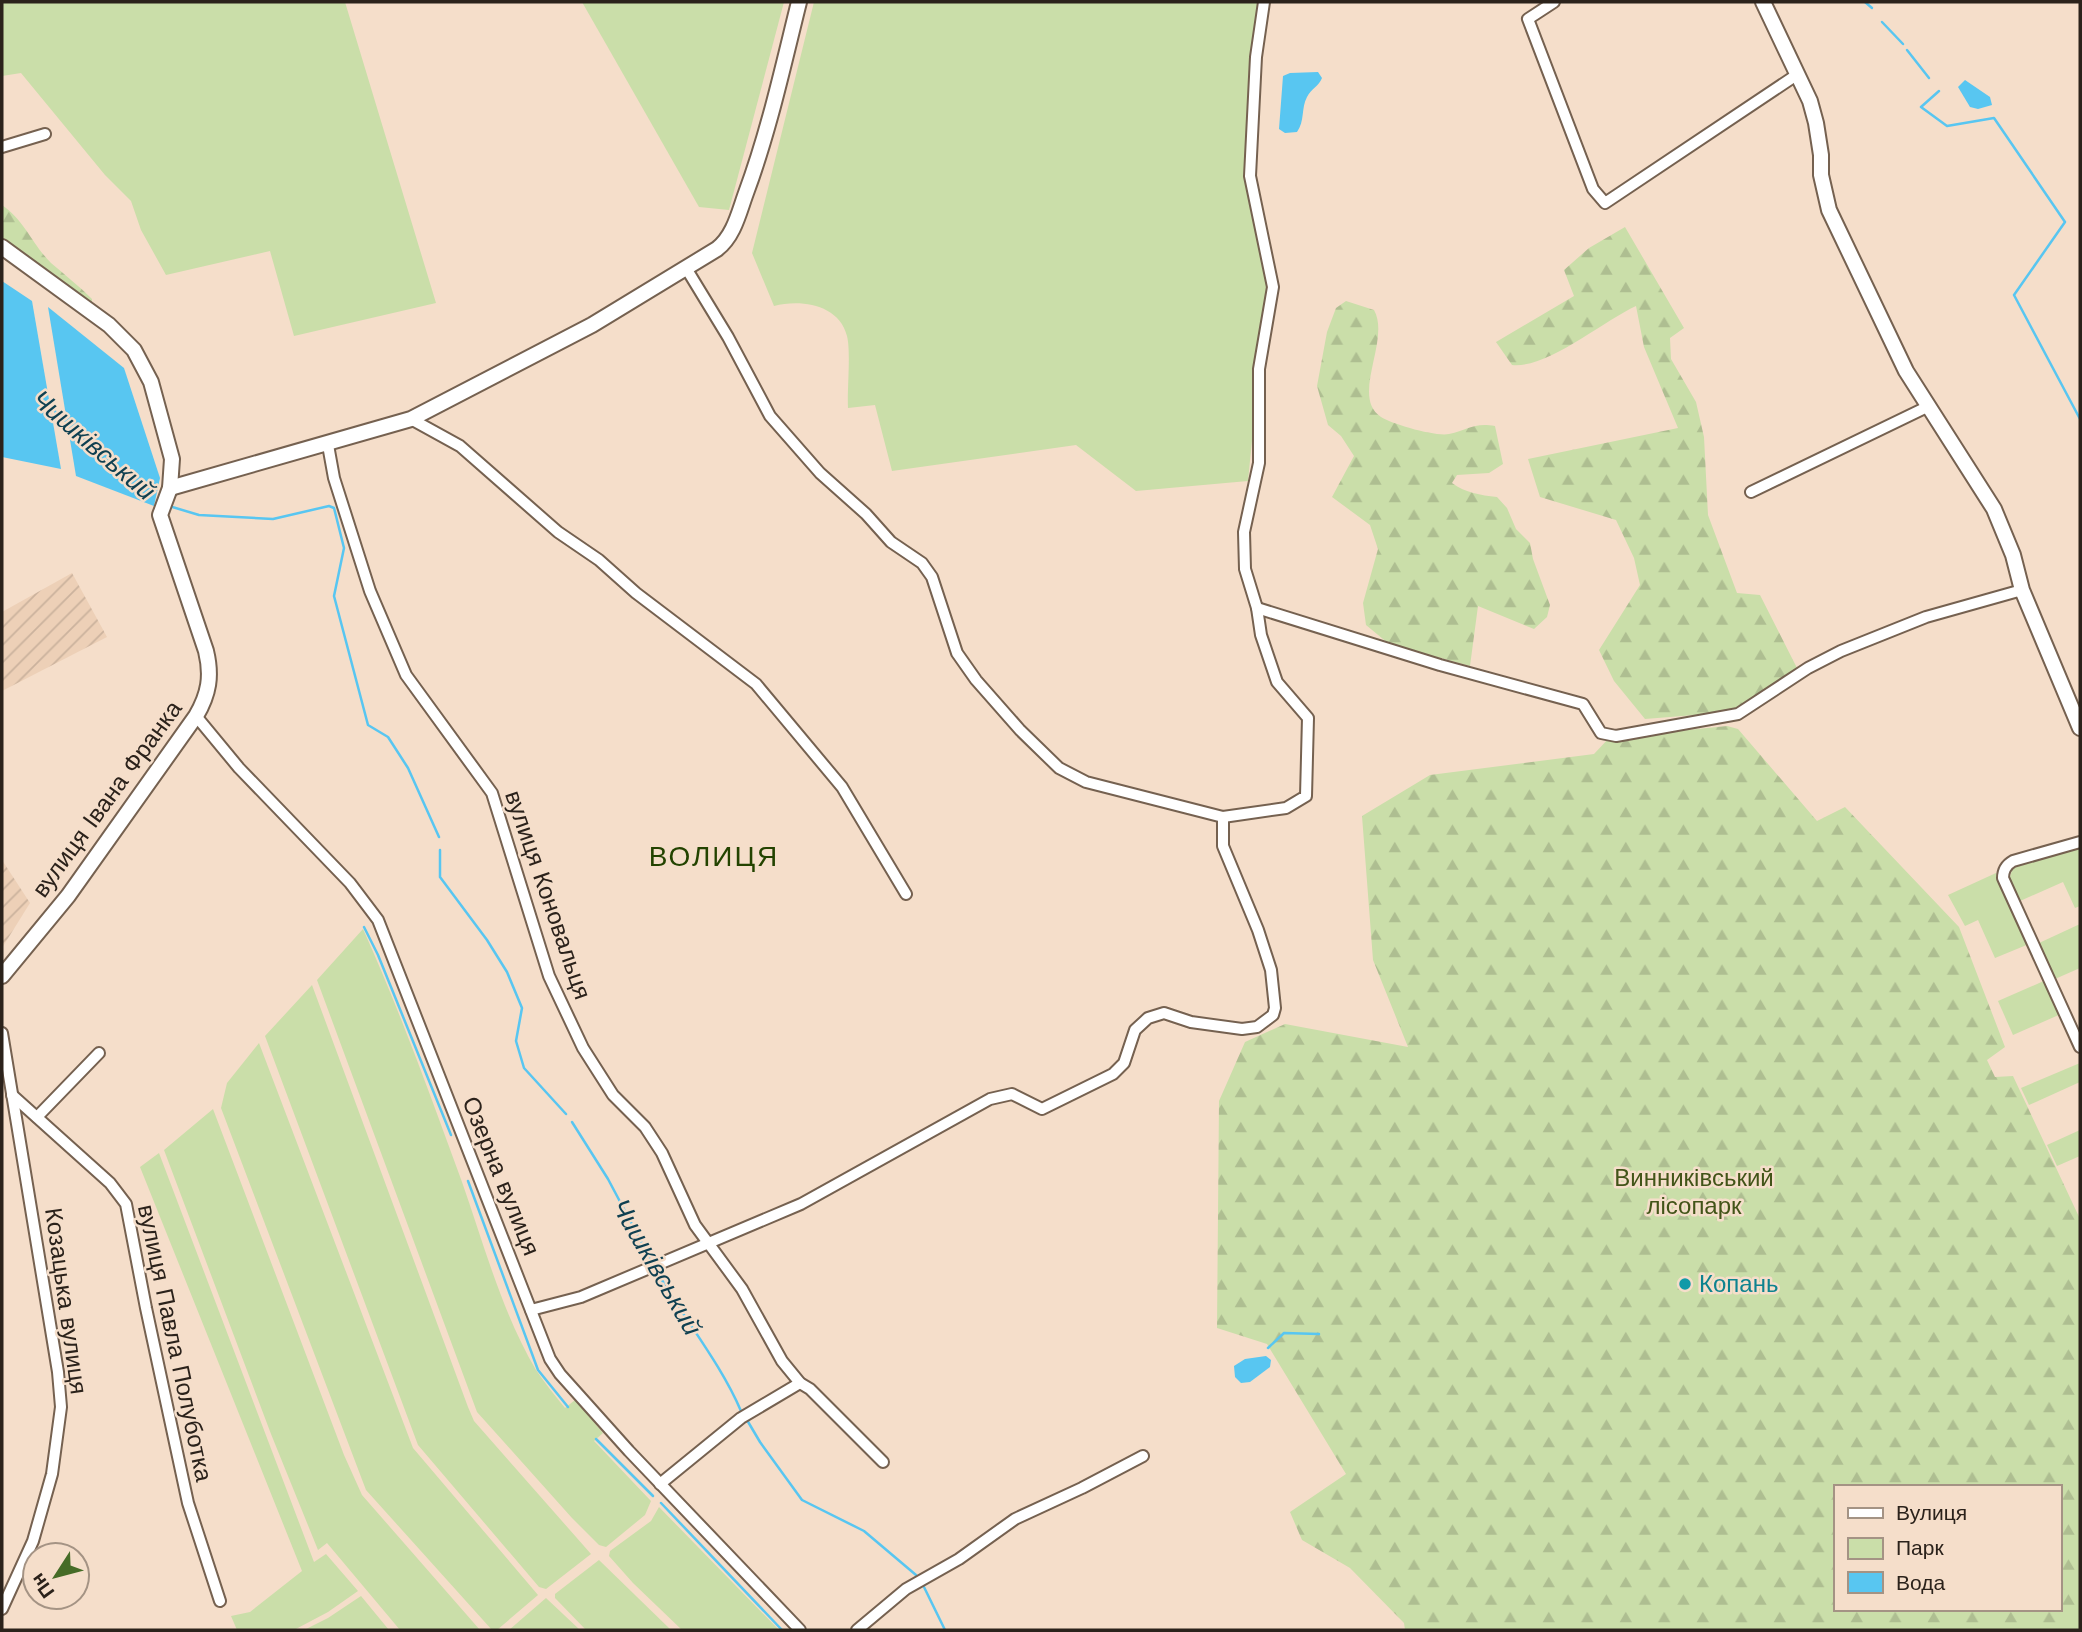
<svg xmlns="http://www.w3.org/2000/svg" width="2082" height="1632" font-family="'Work Sans',sans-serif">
  <defs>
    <pattern id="industrial-furrows" width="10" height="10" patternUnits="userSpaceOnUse" patternTransform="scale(1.75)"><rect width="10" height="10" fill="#edd0b7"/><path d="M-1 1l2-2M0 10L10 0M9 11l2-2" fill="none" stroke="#cbb29d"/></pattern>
    <pattern id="forest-firs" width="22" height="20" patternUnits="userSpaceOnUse" patternTransform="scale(1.75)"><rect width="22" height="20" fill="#cadea9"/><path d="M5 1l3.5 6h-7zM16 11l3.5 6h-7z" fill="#aebe91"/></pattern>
  </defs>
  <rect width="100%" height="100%" fill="#f5deca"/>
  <!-- industrial -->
  <g fill="url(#industrial-furrows)">
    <polygon points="72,573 107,637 2,691 2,612"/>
    <polygon points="2,860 30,903 2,948"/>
  </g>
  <!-- green -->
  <g fill="#cadea9">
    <polygon points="2,2 345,2 436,303 294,336 270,251 166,275 141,230 131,201 105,175 21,73 2,76"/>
    <polygon points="582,2 784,2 729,210 699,207"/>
    <path d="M814 2H1259L1250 57 1248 176 1267 289 1248 481 1136 491 1076 445 892 471 875 405 848 408C847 390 851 352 847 336 839 304 800 299 774 306L752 253Z"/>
    <polygon points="2080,847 2080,906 2075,908 2063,882 2020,901 2009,879 2013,868"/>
    <polygon points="1996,873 2029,944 1995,958 1978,920 1965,926 1948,895"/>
    <polygon points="2080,924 2080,968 2055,979 2039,943"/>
    <path d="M363 929C400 1011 431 1097 462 1182 484 1245 502 1312 536 1370 545 1383 555 1396 565 1408L575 1400 603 1433 594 1441 651 1501 645 1515 606 1547 599 1545 572 1518 477 1412 317 980Z"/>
    <polygon points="2046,980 2061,1014 2013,1035 1998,1001"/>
    <polygon points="312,985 468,1407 474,1421 591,1554 546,1589 539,1587 418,1445 265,1036"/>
    <polygon points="259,1043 413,1448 538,1595 497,1630 492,1630 366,1490 221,1108 227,1083"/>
    <polygon points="2080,1063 2080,1082 2029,1105 2021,1088"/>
    <polygon points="213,1109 344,1455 362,1495 480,1630 400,1630 327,1543 318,1550 271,1434 164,1150"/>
    <polygon points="2080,1130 2080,1156 2057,1166 2047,1145"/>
    <polygon points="159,1153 314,1562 326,1554 358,1591 328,1612 294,1630 237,1630 231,1616 250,1612 302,1571 140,1167"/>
    <polygon points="659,1507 779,1630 682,1630 633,1583 609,1556 610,1551 651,1521"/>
    <polygon points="599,1560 671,1630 586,1630 555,1598 555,1594"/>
    <polygon points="361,1596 389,1630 304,1630 328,1618"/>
    <polygon points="546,1598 580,1630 509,1630"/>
  </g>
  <!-- forest -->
  <g fill="url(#forest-firs)" fill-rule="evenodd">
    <path d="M2 205C25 221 32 244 51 263 65 275 79 286 92 299V305L2 238Z"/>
    <path d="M1625 227 1684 328 1670 338 1671 359 1696 402 1704 437 1708 515 1737 593 1760 595 1797 668 1744 705 1720 713 1645 719 1614 681 1599 650 1640 585 1634 558 1616 520 1540 497 1528 459 1678 428 1644 347 1636 306C1603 321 1547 369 1512 365L1496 342 1574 296 1564 270 1589 248Z"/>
    <path d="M1346 301 1374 310C1391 340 1350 397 1381 417 1392 424 1436 437 1449 434 1468 430 1474 422 1495 426L1503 464 1489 473 1457 475 1452 483C1466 493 1480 495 1497 497L1507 508 1516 529 1530 543 1533 559 1550 605 1547 617 1534 629 1478 606 1470 666 1389 644 1366 625 1363 603 1378 549 1370 525 1332 497 1354 456 1341 436 1328 425 1317 386 1327 332 1336 308Z"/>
    <path d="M1727 726 1738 729 1817 821 1845 807 1959 927 2005 1047 1987 1060 1995 1077 2013 1076 2080 1219V1630H1405L1404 1623 1350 1568 1302 1540 1290 1512 1346 1474 1267 1344 1217 1328 1219 1101 1245 1042 1285 1024 1408 1047 1373 960 1362 816 1430 775 1594 754 1609 738ZM1835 1487H2059V1609H1835Z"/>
  </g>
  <!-- water -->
  <g fill="#58c6f1">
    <path d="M1318 72 1322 78C1319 86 1311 89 1307 97 1301 108 1305 121 1297 132L1285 133 1279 129 1283 76 1290 73Z"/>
    <polygon points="1965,80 1990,97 1992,105 1978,109 1970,107 1958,87"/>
    <polygon points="2,281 32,301 61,469 2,457"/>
    <polygon points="48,307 124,368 160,478 154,506 76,476"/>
    <polygon points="1266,1356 1271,1360 1270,1367 1250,1382 1241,1383 1235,1377 1234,1366 1245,1359"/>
  </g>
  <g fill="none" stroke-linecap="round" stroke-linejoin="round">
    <!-- stream -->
    <g stroke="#58c6f1" stroke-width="2.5">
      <polyline points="1865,2 1872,8"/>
      <polyline points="1882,22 1903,44"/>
      <polyline points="1907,50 1929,78"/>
      <polyline points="1939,91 1921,107 1947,126 1994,118 2065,222 2014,295 2080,419"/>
      <polyline points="49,406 70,425"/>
      <polyline points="169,506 199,515 273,519 329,506 334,508 344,548 334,596 368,725 388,737 408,768 439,837"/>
      <polyline points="440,850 440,877 487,940 507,972 522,1008 516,1041 524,1068 566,1114"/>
      <polyline points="364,927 378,955 451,1135"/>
      <polyline points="572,1122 608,1179 652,1262"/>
      <polyline points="468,1181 538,1370 568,1407"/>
      <path d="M655 1268C682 1317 719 1360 741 1411"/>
      <polyline points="1268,1348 1284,1333 1319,1334"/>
      <polyline points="747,1420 760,1442 802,1500 864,1531 916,1575"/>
      <polyline points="596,1439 653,1496"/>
      <polyline points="661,1503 782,1630"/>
      <polyline points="923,1585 945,1630"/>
    </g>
    <!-- street casing -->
    <g stroke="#756150" stroke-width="14">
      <g id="street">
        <polyline points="1554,2 1528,19 1593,189 1605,203 1798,74"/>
        <polyline points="2,147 45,134"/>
        <polyline points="686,268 728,337 770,416 820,473 866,514 891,542 922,563 932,577 957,653 976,680 1020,730 1059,768 1086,782 1223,817 1286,808 1306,796 1308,718 1277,682 1261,635 1257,608 1245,569 1244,532 1259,463 1259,369 1273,287 1250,176 1256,57 1264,2"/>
        <polyline points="411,419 460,446 558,532 599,560 636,593 756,684 842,787 906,894"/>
        <polyline points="328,445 334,478 370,591 406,675 492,793 549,976 583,1048 613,1095 645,1127 662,1153 695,1225 742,1289 782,1361 800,1383 810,1389 883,1462"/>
        <polyline points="1751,492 1927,407"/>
        <polyline points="1257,608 1440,665 1583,704 1601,733 1616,736 1738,714 1808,668 1841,651 1926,617 2022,590"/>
        <polyline points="196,716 239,768 350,883 378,920 550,1359 560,1374 629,1451 800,1630"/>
        <path d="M2080 842 2013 861C2006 865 2003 870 2003 878L2080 1047"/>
        <polyline points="2,1033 58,1372 61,1407 52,1474 33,1541 2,1609"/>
        <polyline points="12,1095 110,1183 126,1204 146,1308 188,1503 220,1601"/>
        <polyline points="37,1117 99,1053"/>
        <polyline points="531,1310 581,1297 801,1204 990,1099 1012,1094 1042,1109 1113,1074 1124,1063 1135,1030 1148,1018 1164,1013 1191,1022 1242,1029 1257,1027 1273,1015 1275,1008 1271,970 1258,930 1223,846 1223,817"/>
        <polyline points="660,1484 741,1418 800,1383"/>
        <polyline points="857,1630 906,1589 959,1559 1015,1519 1082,1488 1143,1456"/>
      </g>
    </g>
    <!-- secondary casing -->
    <g stroke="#756150" stroke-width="18">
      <g id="secondary">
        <polyline points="1763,2 1810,101 1816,123 1821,155 1821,175 1829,210 1906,371 1994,509 2013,555 2022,590 2080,728"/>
        <path d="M2 247 109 325 134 350 151 382 172 459 170 488 160 515 206 651C212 676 209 694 196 716L68 896 2 976"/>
        <path d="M170 488 411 419 592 325 717 249C734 236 739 212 746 193 769 131 783 66 799 2"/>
      </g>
    </g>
    <!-- street -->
    <use href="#street" stroke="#fff" stroke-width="10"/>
    <!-- secondary -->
    <use href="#secondary" stroke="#fff" stroke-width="14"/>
  </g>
  <!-- markers -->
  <circle fill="#0f9aa8" stroke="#f5deca" stroke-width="2.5" cx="1685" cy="1284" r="7"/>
  <g text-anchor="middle" stroke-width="5" stroke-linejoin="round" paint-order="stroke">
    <!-- street labels -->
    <g font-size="24" fill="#2b221b" stroke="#f5deca">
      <text transform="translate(107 799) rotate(-54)" y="8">вулиця Івана Франка</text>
      <text transform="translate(548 895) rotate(71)" y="8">вулиця Коновальця</text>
      <text transform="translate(501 1176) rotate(68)" y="8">Озерна вулиця</text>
      <text transform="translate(66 1301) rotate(82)" y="8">Козацька вулиця</text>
      <text transform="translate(175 1343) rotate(78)" y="8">вулиця Павла Полуботка</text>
    </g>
    <!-- park labels -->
    <g font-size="24" fill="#425418" stroke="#f5deca">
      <text x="1694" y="1186">Винниківський<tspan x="1694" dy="28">лісопарк</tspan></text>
    </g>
    <!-- culture labels -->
    <g font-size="24" fill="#0d838f" stroke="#f5deca" text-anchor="start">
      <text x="1699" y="1292">Копань</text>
    </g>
    <!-- water labels -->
    <g font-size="26" font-style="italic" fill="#0f4051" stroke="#f5deca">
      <text transform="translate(94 445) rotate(41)" y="9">Чишківський</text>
      <text transform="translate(657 1267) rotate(60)" y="9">Чишківський</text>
    </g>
    <!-- quarter labels -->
    <g font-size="28" letter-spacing="2" fill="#234300" stroke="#f5deca">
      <text x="714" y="866">ВОЛИЦЯ</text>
    </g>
  </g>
  <!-- border -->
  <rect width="2082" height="1632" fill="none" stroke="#2b221b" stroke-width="7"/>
  <!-- legend -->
  <rect x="1834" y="1485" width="228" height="126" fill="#f5deca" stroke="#a49384" stroke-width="2"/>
  <rect x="1848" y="1508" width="35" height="10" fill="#ffffff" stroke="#a49384" stroke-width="2"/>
  <text x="1896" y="1520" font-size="21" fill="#2b221b">Вулиця</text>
  <rect x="1848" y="1538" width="35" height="21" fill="#cadea9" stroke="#a49384" stroke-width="2"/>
  <text x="1896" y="1555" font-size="21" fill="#2b221b">Парк</text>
  <rect x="1848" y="1572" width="35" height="21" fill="#58c6f1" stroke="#a49384" stroke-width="2"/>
  <text x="1896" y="1590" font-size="21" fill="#2b221b">Вода</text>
  <!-- north arrow -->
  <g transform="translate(56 1576) rotate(234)"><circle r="33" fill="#f5deca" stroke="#a49384" stroke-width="2"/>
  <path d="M0-5L12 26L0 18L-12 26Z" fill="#466c27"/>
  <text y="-10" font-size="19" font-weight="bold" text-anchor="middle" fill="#2b221b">Пн</text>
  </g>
</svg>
